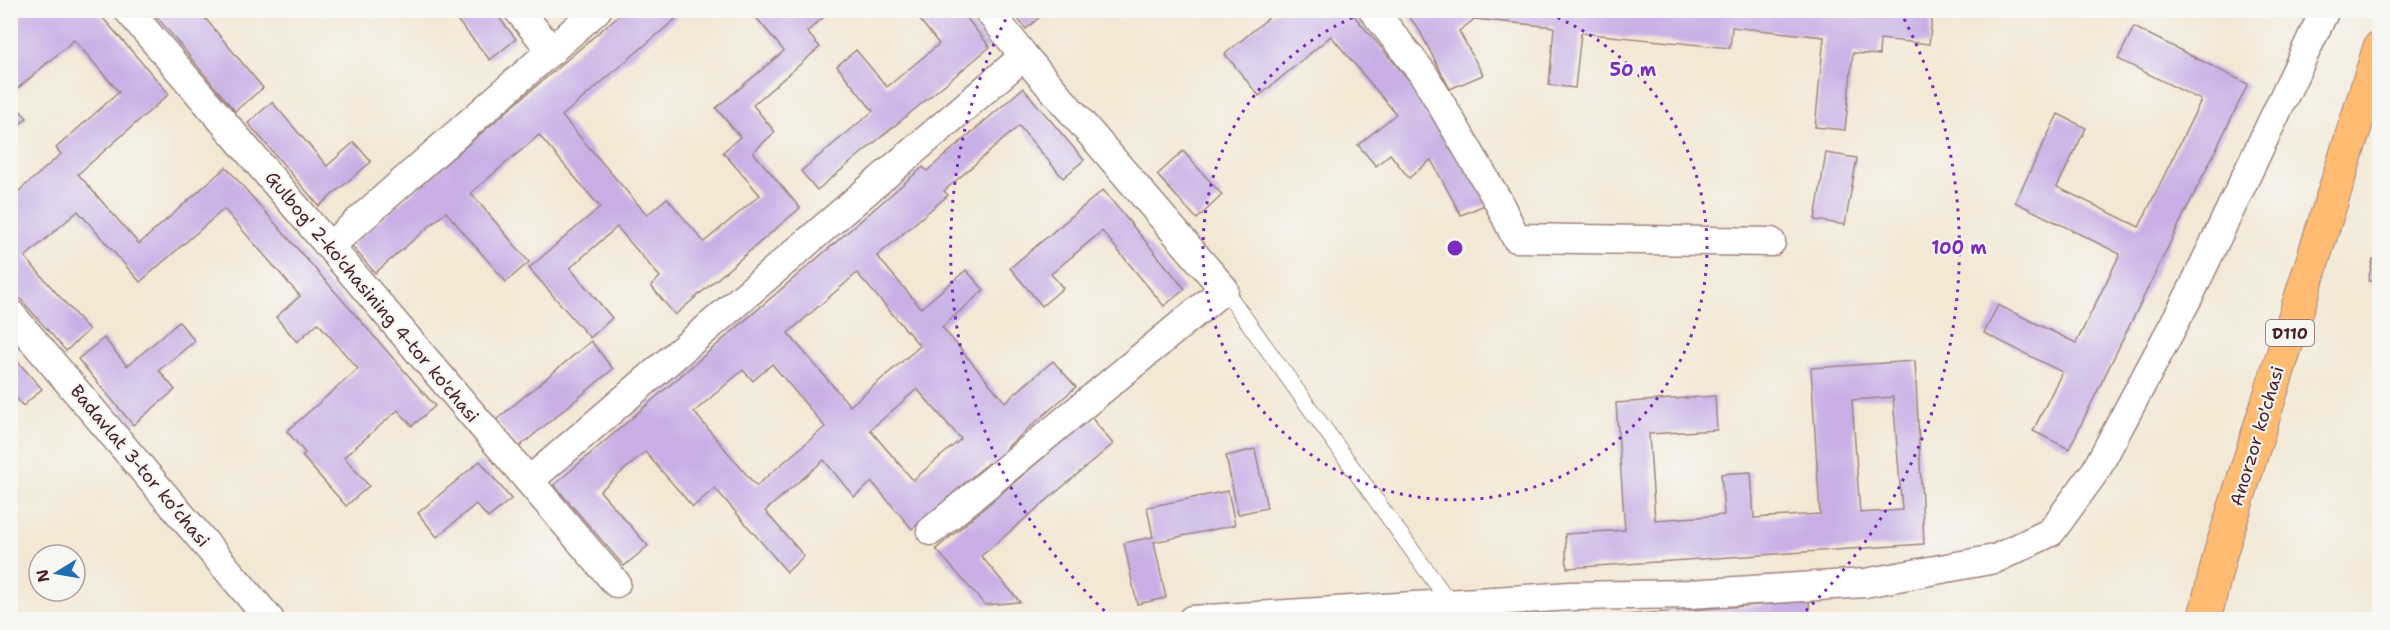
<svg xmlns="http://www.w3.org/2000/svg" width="2390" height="630" font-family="'Shantell Sans',sans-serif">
  <rect width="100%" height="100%" fill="#f6f6f2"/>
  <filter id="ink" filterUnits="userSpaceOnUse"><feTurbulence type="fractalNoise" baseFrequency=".0167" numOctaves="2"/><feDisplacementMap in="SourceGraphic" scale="12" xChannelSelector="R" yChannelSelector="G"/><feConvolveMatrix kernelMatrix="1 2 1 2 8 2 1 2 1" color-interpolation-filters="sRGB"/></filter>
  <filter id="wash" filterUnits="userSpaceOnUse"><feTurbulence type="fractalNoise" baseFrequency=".008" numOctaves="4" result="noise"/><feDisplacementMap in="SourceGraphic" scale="24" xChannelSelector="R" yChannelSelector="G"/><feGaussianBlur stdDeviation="1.35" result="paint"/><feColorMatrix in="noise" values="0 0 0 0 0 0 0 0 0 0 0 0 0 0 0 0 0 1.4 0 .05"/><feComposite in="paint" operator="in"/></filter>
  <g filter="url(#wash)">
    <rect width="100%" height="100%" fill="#f3e8d4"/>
    <g id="blocks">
      <!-- building -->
      <g fill="#c8b0e6" fill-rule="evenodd">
        <polygon points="19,10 96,10 169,94 78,174 139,244 226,167 435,406 412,426 398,410 344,457 369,486 346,506 302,456 305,453 287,431 358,369 318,323 297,342 276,317 300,296 224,209 140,282 78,211 25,257 89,330 66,351 10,287 10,199 61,154 56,148 119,92 74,40 10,95 10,18"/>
        <polygon points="146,10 201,10 200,12 263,88 235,111 157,17 154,20"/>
        <polygon points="449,10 493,10 516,39 490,60"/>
        <polygon points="625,10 686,10 562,116 647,215 667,198 704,242 760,195 723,152 740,137 716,108 784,51 750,10 831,10 807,32 820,47 753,105 775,132 753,152 800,208 675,315 651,286 660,277 617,227 570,268 612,318 590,338 529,268 600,207 539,135 471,193 529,262 506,282 446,212 375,273 351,245"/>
        <polygon points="912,10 960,10 990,47 817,190 801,171 873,111 837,66 856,50 887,87 939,44"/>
        <polygon points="1011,10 1048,10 1026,29"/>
        <polygon points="1278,10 1349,10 1439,115 1492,202 1461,215 1431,160 1409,178 1390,154 1376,166 1358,145 1396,114 1331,36 1259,96 1225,54"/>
        <polygon points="1403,10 1925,10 1933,11 1929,44 1880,39 1879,55 1853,53 1845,130 1815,127 1824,37 1732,27 1730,48 1581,33 1575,88 1549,85 1554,27 1475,19 1459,31 1483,75 1450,89 1418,28"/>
        <polygon points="2134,27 2248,84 2069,449 2033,431 2062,372 1984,333 1998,305 2076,343 2120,254 2015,202 2058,114 2086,128 2057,187 2139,227 2201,100 2118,59"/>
        <path d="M1023 88 1084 160 1063 178 1019 126 944 191 948 195 877 256 921 308 966 270 984 290 942 327 1005 402 1053 361 1076 387 1007 447 1013 454 994 470 988 463 912 529 872 482 854 497 824 460 765 511 804 556 787 572 715 488 693 507 645 452 600 491 648 546 624 566 554 485 923 167 927 171ZM857 273 920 346 850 406 788 333ZM772 364 825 427 756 486 694 412 743 370 753 381ZM917 389 961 439 913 480 870 430Z"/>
        <polygon points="10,100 27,118 10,133"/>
        <polygon points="272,102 327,166 354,142 371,162 319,206 248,123"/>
        <polygon points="1183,151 1222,195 1197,219 1157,175"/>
        <polygon points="1826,153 1857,158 1845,225 1815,220"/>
        <polygon points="1103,190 1185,289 1164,306 1102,231 1051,274 1063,288 1042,306 1010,268"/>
        <polygon points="2373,259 2380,261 2380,283 2368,281"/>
        <polygon points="179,322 195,341 159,370 175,390 133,425 78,359 104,338 127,366"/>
        <polygon points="591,341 613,369 519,447 496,420"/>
        <polygon points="10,353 42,389 23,406 10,391"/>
        <path d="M1915 361 1924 544 1567 568 1565 534 1625 530 1616 403 1715 396 1717 430 1649 434 1655 520 1724 515 1721 474 1751 472 1754 518 1820 514 1811 368ZM1893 397 1902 510 1860 513 1852 400Z"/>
        <polygon points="1091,417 1113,444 981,556 1020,602 985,605 936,549"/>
        <polygon points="1255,449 1267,508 1238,514 1226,456"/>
        <polygon points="480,461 511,499 488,518 476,504 437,537 418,513"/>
        <polygon points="1228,491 1235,525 1154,542 1166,598 1137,604 1124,543 1153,537 1147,507"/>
        <polygon points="1809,601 1810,620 1586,620 1586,618"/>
      </g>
    </g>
  </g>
  <g filter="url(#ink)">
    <use href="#blocks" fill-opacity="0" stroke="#9e8480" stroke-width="1.5"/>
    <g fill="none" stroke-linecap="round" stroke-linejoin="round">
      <!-- lane casing -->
      <g stroke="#9e8480" stroke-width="17">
        <polyline id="lane" points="1224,289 1450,603"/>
      </g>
      <!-- street casing -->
      <g stroke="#9e8480" stroke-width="31">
        <g id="street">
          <polyline points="128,10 616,583"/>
          <polyline points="518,10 552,51"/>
          <polyline points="1373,10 1424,75 1498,201 1516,238 1771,242"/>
          <polyline points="330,246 597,10"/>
          <polyline points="10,313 270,620"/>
          <polyline points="529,481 1024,56"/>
          <polyline points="931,531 1224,289 1024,56 988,10"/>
          <polyline points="1192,620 1571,596 1689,594 1865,583 1995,559 2051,532 2096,470 2191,292 2325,10"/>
        </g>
      </g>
      <!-- primary casing -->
      <g stroke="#9e8480" stroke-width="35">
        <polyline id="primary" points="2204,620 2221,551 2380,47"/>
      </g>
      <!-- lane -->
      <use href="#lane" stroke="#fff" stroke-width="15"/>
      <!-- street -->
      <use href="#street" stroke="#fff" stroke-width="28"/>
      <!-- primary -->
      <use href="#primary" stroke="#ffbb71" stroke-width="33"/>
    </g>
  </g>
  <!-- distance rings -->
  <g fill="none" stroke="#7b2cbf" stroke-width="3" stroke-dasharray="3 6">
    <path d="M1541 11A252 252 0 1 1 1369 11"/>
    <path d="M1111 617A504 504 0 0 1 1010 11M1900 11A504 504 0 0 1 1799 617"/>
  </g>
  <g text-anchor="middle" stroke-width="4.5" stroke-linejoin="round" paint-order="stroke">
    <!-- shield labels -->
    <rect fill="#f6f6f2" stroke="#7e6067" stroke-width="1.5" x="2266" y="320" width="48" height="26" rx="4.5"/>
    <g font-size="16" font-weight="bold" fill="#4a1f2b">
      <text x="2290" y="339">D110</text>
    </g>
    <!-- street labels -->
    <g font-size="18" fill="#4a1f2b" stroke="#f6f6f2">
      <text transform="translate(372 297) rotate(50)" y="6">Gulbog' 2-ko'chasining 4-tor ko'chasi</text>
      <text transform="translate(2257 436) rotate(-73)" y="6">Anorzor ko'chasi</text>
      <text transform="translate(140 466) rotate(50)" y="6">Badavlat 3-tor koʼchasi</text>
    </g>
  </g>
  <circle cx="1455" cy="248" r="9" fill="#7b2cbf" stroke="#f6f6f2" stroke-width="3"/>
  <g font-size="18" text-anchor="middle" font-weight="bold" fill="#7b2cbf" stroke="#f6f6f2" stroke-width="4.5" stroke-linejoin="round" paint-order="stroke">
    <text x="1633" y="76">50 m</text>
    <text x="1959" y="254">100 m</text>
  </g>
  <!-- margin -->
  <rect width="2390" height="630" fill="none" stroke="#f6f6f2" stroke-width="36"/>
  <!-- north arrow -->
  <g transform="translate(57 573) rotate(259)"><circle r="28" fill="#f6f6f2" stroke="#b1a0a2" stroke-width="1.5"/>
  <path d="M0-4.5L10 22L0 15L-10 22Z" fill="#1f6fb2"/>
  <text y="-9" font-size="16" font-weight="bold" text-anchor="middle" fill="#4a1f2b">N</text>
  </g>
</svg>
